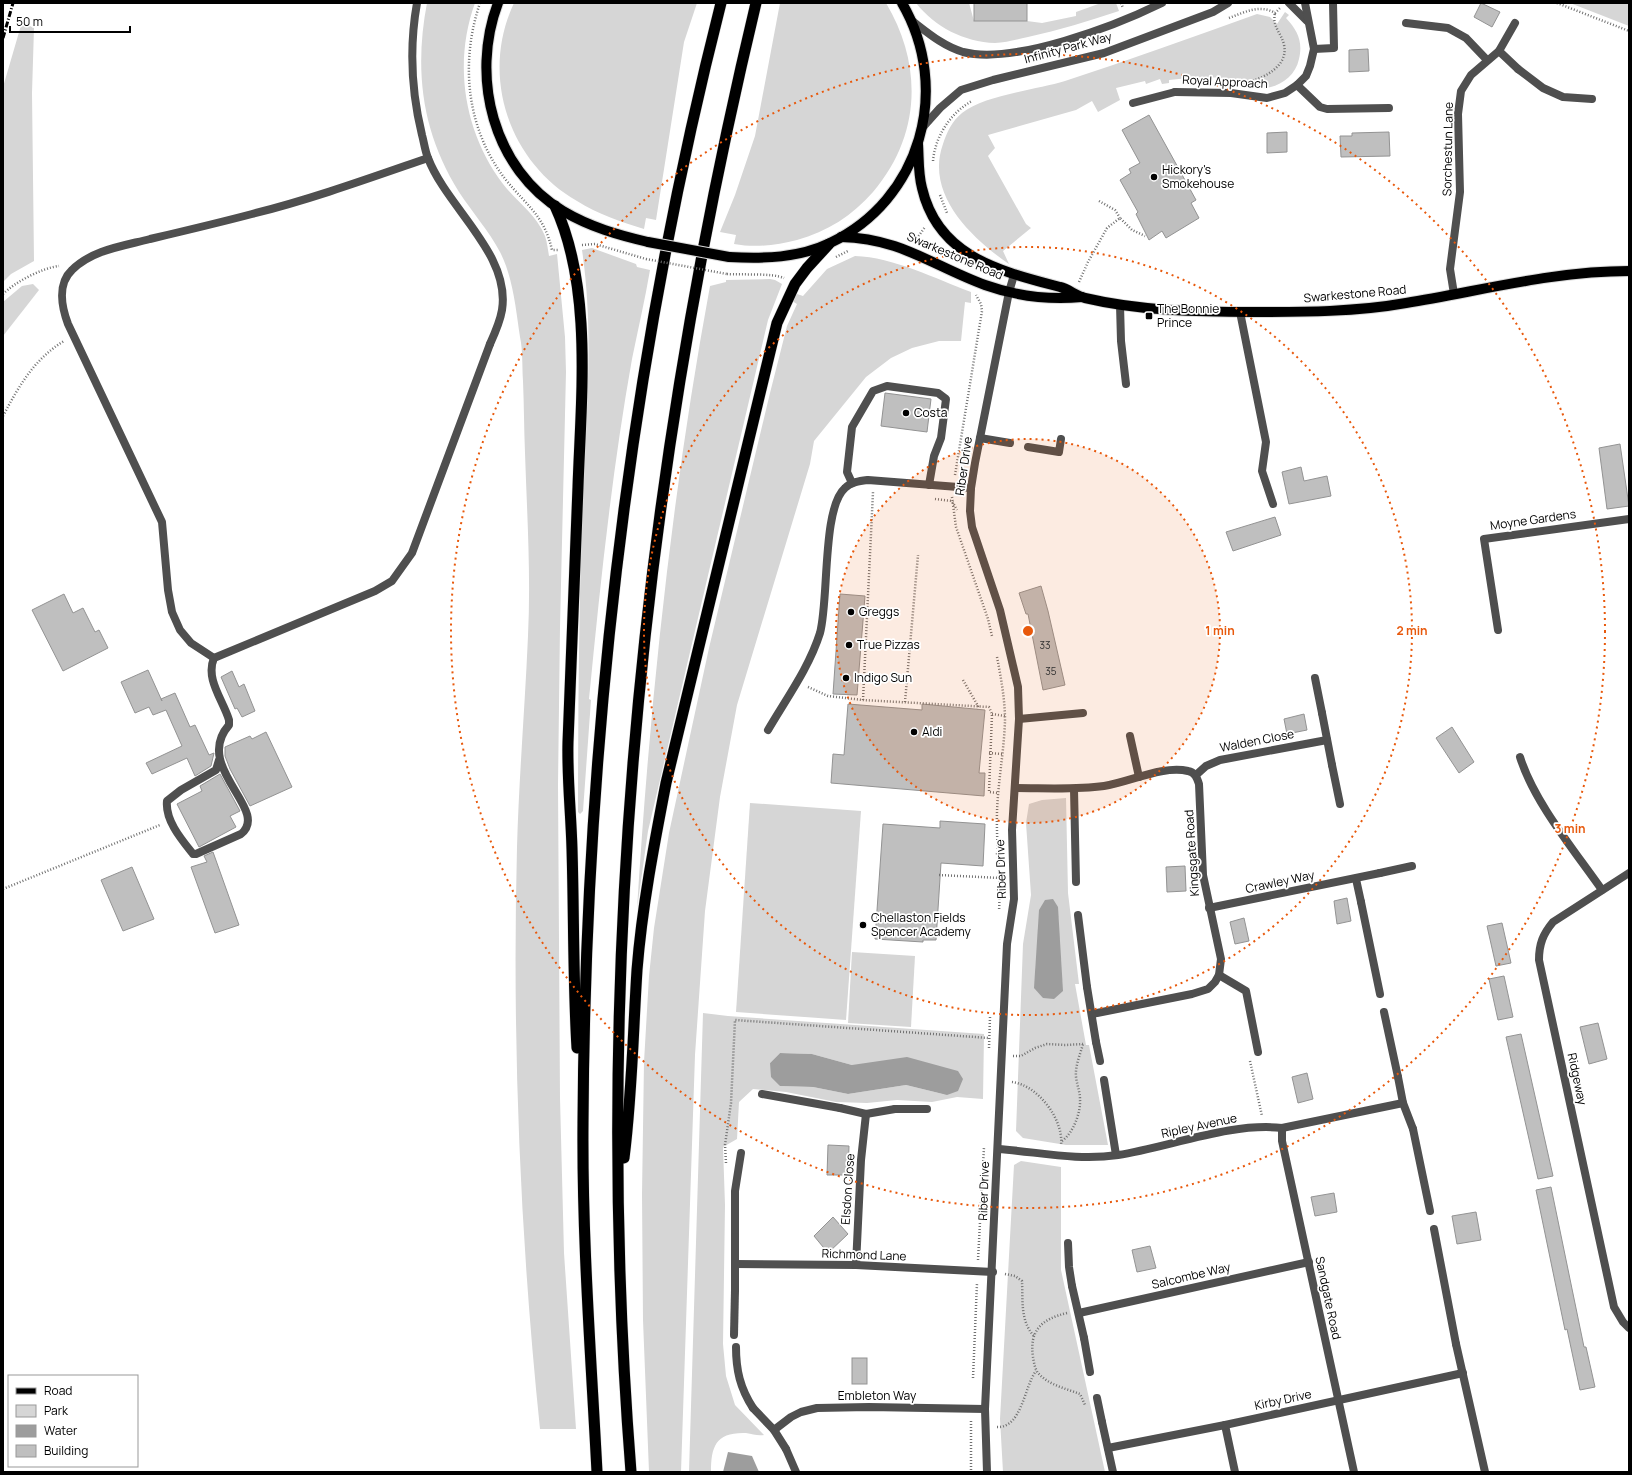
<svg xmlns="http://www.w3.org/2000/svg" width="1632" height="1475" font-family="Manrope,sans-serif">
  <rect width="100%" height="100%" fill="#fff"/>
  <!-- green -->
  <g fill="#d6d6d6" fill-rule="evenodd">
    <path d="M427 3H475C453 64 464 132 503 184 517 202 536 214 545 236 547 242 548 250 549 256L557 254 565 337 566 372 560 627 558 785 560 1098 564 1253 576 1429H540C520 1236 512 1041 517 847 519 776 525 706 528 636 531 575 527 514 525 453 524 429 524 405 523 381 522 366 523 351 520 337 516 310 513 277 500 252 489 231 472 212 459 192 422 133 414 71 427 3Z"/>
    <path d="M514 3H697L684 42 656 220 646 218 644 229C621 222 598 214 577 201 508 161 480 75 514 3Z"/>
    <path d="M780 3H886C923 65 921 136 873 192 853 215 827 232 797 240 777 245 756 248 734 244L736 235 720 232 735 195 755 136Z"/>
    <path d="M916 3H969L974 21H1027L1042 23 1076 16V12L1101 3H1116L1119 11C1089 21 1059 30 1028 37 1018 39 1006 43 995 43 964 42 935 27 916 3Z"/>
    <polygon points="1570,3 1629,3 1629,26"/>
    <path d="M1285 12 1289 15 1286 18C1298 31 1303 42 1299 59 1294 83 1267 93 1246 87 1239 85 1232 79 1224 78 1206 76 1187 78 1169 80V83L1162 84 1160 79 1146 84 1145 81 1116 88 1120 100 1098 112 1092 101 1076 110 988 135 995 148 988 156 1026 224 1031 228 1003 251 1009 264C971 238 925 194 943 144 947 132 952 121 962 113 984 95 1036 90 1065 81 1129 60 1193 37 1257 14L1270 17 1277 24Z"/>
    <polygon points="22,22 34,28 32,93 34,261 11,274 3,282 3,87"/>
    <path d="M592 248 636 264 637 267 650 270C645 300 638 329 632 359 612 471 600 586 589 699L591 700 583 811 580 814 578 812C578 712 579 612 582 513 585 426 595 337 582 250Z"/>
    <path d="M855 256C893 257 936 279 971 292V303L965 302 961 341H939L912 348 891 358 866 377 814 441 810 464 737 705 720 797 705 911 695 1055 681 1472H649L643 1320 642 1194 644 1062 649 976 654 928 669 833 709 648 770 393 787 326 797 304 792 301 797 294 803 296 827 269Z"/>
    <path d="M770 279 775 280 782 284 768 320 648 831 637 909C650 700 672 492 710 286L726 282V280Z"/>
    <polygon points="33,284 39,290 3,336 3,302 22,286"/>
    <polygon points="1066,798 1068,893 1079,984 1075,984 1086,1045 1089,1045 1108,1145 1066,1145 1023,1138 1016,1131 1023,944 1031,895 1026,823 1029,804 1042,800"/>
    <polygon points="750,803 861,811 846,1020 736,1012"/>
    <polygon points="852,952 915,956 911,1027 848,1023"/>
    <path d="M703 1013 728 1016 984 1034 983 1099 957 1097 932 1102 897 1100 867 1103 836 1102 786 1092 753 1089 739 1102 737 1139 723 1147 725 1205 723 1344 726 1376 735 1405 764 1435C757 1436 753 1434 746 1433 716 1432 711 1446 711 1472H689ZM780 1053 812 1054 852 1065 947 1095 906 1085 848 1094 813 1087 780 1086 770 1063Z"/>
    <polygon points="1021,1161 1061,1167 1061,1270 1105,1472 1003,1472 1000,1419 1014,1165"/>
  </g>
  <!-- water -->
  <g fill="#9d9d9d">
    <polygon points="1053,899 1058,907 1063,991 1054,999 1043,998 1034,988 1039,910 1045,900"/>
    <polygon points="780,1053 812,1054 852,1065 907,1057 958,1071 963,1079 958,1091 947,1095 906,1085 848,1094 813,1087 780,1086 771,1077 770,1063"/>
    <polygon points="728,1452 752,1456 759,1472 723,1472"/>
  </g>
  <!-- building -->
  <g fill="#bfbfbf" stroke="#939393">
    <rect x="974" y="3" width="53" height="18"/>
    <polygon points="1481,3 1500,12 1492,27 1474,17"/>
    <polygon points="1368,49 1369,71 1349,72 1349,50"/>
    <polygon points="1149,115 1196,200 1191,203 1199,218 1166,238 1162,231 1149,240 1136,214 1138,212 1120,180 1131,173 1129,169 1140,163 1122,130"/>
    <polygon points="1287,132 1287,152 1267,153 1267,133"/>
    <polygon points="1389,132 1390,156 1341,157 1340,136 1352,136 1352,133"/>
    <polygon points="885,393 931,399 927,432 881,426"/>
    <polygon points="1620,444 1629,506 1607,509 1599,448"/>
    <polygon points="1301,467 1304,481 1327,476 1331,496 1289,504 1282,472"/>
    <polygon points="1275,517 1281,535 1233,551 1226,532"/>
    <polygon points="1041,586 1048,611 1065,685 1043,690 1028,614 1026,614 1019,593"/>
    <polygon points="64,594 73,613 83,608 95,632 99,630 108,648 63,671 32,610"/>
    <polygon points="840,594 865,596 857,695 833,694"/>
    <polygon points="148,670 162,701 161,699 175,693 190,727 195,725 209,755 214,753 211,766 195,776 187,758 152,774 146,763 182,746 166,710 153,715 149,707 135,713 121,682"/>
    <polygon points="232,671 239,687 244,684 255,711 242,717 237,708 235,709 221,677"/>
    <polygon points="848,704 922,710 922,704 985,710 979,773 985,773 984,796 831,783 833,754 844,755"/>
    <polygon points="1304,714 1307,730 1287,734 1284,719"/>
    <polygon points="1452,727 1474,762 1459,773 1436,738"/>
    <polygon points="266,732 292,787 250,806 230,769 225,756 225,747 250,736 252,739"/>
    <polygon points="220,774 240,811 230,816 236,827 199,847 177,804 202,791 200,786"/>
    <polygon points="940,821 985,824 983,866 941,863 936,940 923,940 923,942 875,939 883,824 940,828"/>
    <polygon points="213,852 239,925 215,933 191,867 207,862 204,856"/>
    <polygon points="1185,866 1186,891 1167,892 1166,867"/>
    <polygon points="132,867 154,919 123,931 101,880"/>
    <polygon points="1347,898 1351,921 1337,924 1334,901"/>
    <polygon points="1244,918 1249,941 1235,944 1230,922"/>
    <polygon points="1502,923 1511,963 1496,966 1487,926"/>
    <polygon points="1504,976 1513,1017 1498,1020 1489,979"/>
    <polygon points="1598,1023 1607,1059 1589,1064 1580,1027"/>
    <polygon points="1521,1034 1553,1176 1538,1179 1506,1037"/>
    <polygon points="1307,1073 1313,1099 1298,1103 1292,1077"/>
    <polygon points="828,1145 849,1146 848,1175 827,1175"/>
    <polygon points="1551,1187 1584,1347 1586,1347 1595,1387 1580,1390 1567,1329 1565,1330 1536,1190"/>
    <polygon points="1334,1193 1337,1212 1315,1216 1311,1197"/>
    <polygon points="1476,1212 1481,1240 1457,1244 1452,1216"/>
    <polygon points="833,1217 848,1234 828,1253 814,1236"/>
    <polygon points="1150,1246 1156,1268 1137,1272 1132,1250"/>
    <rect x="852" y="1358" width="15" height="26"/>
  </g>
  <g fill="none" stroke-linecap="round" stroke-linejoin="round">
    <!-- primary casing -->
    <g stroke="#dbdbdb" stroke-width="12">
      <g id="primary">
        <path d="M498 3C470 77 493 169 563 211 590 227 618 235 648 242"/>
        <path d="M918 144C919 158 918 173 922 188 938 257 1000 271 1060 287 1069 289 1076 296 1085 298 1140 311 1198 312 1254 312 1304 312 1356 312 1406 303 1480 291 1554 271 1629 271"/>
        <path d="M841 237C900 238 933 266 985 285 1016 296 1050 300 1082 297"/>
        <path d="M729 257C764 259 799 258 830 243 921 200 952 89 902 3"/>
      </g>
    </g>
    <!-- trunk casing -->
    <g stroke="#dbdbdb" stroke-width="12">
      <g id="trunk">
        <path d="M555 206C593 288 581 398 578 487 574 572 571 657 568 742 567 777 571 813 572 849 574 915 573 982 577 1048"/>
        <path d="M624 1158C632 1095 633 1033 637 970 642 907 654 845 666 783L777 323 795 284 807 268 829 244"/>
        <path d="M597 1472C591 1356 582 1239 583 1123 585 746 628 369 721 3"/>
        <path d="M631 1472C592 978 641 484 756 3"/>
      </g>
    </g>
    <!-- path -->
    <g stroke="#717171" stroke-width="2.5" stroke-dasharray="1 2" stroke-linecap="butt">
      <path d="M480 3C460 62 466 129 506 180 527 206 544 215 552 250H558"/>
      <polyline points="1121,3 1123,8"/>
      <polyline points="1557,3 1629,31"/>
      <path d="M1229 18C1245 12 1260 4 1275 13L1280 8"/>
      <path d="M1247 82C1263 79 1289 66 1284 45 1281 32 1272 27 1275 13"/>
      <path d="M933 161C935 137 950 113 972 101"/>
      <polyline points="940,195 947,213"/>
      <polyline points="1099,201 1115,210 1120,218"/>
      <polyline points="915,241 925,227"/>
      <polyline points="582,245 595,244 646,259"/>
      <polyline points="836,257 848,251"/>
      <path d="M727 274C742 275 773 273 784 278"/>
      <polyline points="1079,282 1088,262 1107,228 1120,218 1132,230 1145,236"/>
      <path d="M3 294C15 282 42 268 59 266"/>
      <path d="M3 416C19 386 34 359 64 341"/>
      <polyline points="955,475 982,311 981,304 976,295"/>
      <polyline points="952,497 956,527 988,619 992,636"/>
      <polyline points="935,499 952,501 957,510"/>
      <path d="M997 657C1001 678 1005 699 1005 721 1004 751 998 782 997 812 996 845 1001 878 999 911"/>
      <polyline points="963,680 978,706 977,709"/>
      <polyline points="808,687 828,696 863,700 989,707 992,714 989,792 999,793"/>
      <polyline points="863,700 873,492"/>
      <polyline points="905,702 918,555"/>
      <polyline points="992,714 1005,716"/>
      <polyline points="989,753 1002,754"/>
      <polyline points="939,875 1000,878"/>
      <polyline points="3,889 160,825"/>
      <polyline points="989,1048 990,1017"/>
      <polyline points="1013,1056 1021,1056 1035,1048 1047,1044 1065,1045 1083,1044"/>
      <polyline points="1250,1061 1262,1116"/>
      <path d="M1012 1082C1038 1085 1064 1120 1061 1145"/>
      <path d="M1062 1141C1073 1133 1081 1113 1080 1099 1080 1092 1077 1085 1076 1077 1075 1066 1080 1055 1083 1044"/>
      <polyline points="726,1163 725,1145 731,1103 735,1020 989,1038"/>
      <polyline points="978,1260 984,1147"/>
      <path d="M1005 1274 1015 1276 1022 1281C1023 1300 1020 1321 1034 1336"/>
      <path d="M1067 1313C1042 1319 1029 1330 1033 1357 1034 1363 1035 1370 1039 1374 1049 1385 1067 1389 1080 1394L1085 1405"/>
      <polyline points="973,1378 977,1283"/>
      <polyline points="971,1421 971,1472"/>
      <path d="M997 1427C1022 1428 1024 1387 1036 1371"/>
    </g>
    <!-- service -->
    <g stroke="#4f4f4f" stroke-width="8">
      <polyline points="1406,23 1448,28 1466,38 1487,60"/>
      <polyline points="1314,49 1334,48 1333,3"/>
      <polyline points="1518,69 1543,88 1563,97 1592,99"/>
      <polyline points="1133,103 1175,92"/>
      <polyline points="1120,305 1121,341 1126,384"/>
      <polyline points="1240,312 1266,442 1262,471 1273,504"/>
      <polyline points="980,438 1010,443"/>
      <polyline points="1028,447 1059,452 1061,439"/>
      <polyline points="852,483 847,472 852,427 873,391 887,386 938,393 946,399 941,438 934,456 929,485"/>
      <path d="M214 658 191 643 180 630 172 612 168 590 162 522 68 324C62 308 57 284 72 270 92 250 123 246 150 239 184 231 218 223 252 214 312 199 370 178 428 158"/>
      <polyline points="1315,678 1322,713"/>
      <polyline points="1019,719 1083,713"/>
      <path d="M768 730C786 699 809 668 820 633 829 601 822 508 845 488 851 482 860 481 868 480L971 488"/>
      <polyline points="1130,736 1139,777"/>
      <path d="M219 760 216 770 181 790 167 801C165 820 181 839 193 854H196L241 834C271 810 192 767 229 725V720C223 700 205 679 214 658L375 591 392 581 412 553 490 344"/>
      <polyline points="1332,765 1340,804"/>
      <polyline points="1074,789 1076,882"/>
      <polyline points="1380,873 1412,866"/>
      <polyline points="1361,902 1380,994"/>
      <polyline points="1078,915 1087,987"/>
      <polyline points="1219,975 1246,991 1258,1052"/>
      <polyline points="1384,1012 1398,1077"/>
      <polyline points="1096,1042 1100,1061"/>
      <polyline points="1104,1080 1116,1155"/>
      <polyline points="762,1094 840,1108"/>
      <polyline points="895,1109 927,1109"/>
      <polyline points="1413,1129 1430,1211"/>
      <polyline points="1434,1229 1456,1344"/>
      <polyline points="735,1237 735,1191 741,1153"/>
      <polyline points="1068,1243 1069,1267 1072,1286"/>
      <polyline points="734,1335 735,1290"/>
      <polyline points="1084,1338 1090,1372"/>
      <path d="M736 1347C736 1370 740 1388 753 1408"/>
      <polyline points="1097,1398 1102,1422"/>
      <polyline points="1225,1425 1235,1472"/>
      <polyline points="786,1449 796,1472"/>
    </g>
    <!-- minor -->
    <g stroke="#4f4f4f" stroke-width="8">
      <path d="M417 3C409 48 411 90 422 135 424 142 425 151 428 158 447 208 511 254 502 310 500 322 495 333 490 344"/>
      <polyline points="1289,3 1307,21"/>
      <polyline points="1499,51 1518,69"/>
      <polyline points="1297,85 1320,107 1327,109 1389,108"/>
      <polyline points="1175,92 1231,93 1267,98 1285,93 1297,85 1306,76 1310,66 1314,49 1305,3"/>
      <polyline points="1454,294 1450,269 1460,192 1458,114 1461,91 1471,75 1499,51 1515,23"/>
      <polyline points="1498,630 1484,539 1629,519"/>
      <polyline points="1322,713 1332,765"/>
      <path d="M1520 757C1534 802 1574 850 1602 890"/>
      <polyline points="1196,775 1206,766 1220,760 1327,740"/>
      <path d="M1015 788C1045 788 1075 790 1104 786 1130 782 1163 765 1188 771 1195 772 1197 778 1199 784L1203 875 1221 959 1219 975 1215 982 1208 989 1192 994 1092 1014"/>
      <path d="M1629 873 1553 922C1543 934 1539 944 1539 960L1614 1307 1623 1322 1629 1328"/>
      <polyline points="1356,879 1361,902"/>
      <polyline points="1209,908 1380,873"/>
      <polyline points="1087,987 1096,1042"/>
      <polyline points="1398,1077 1403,1103 1413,1129"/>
      <polyline points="840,1108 866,1114 895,1109"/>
      <polyline points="1282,1128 1282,1141 1354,1472"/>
      <path d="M998 1149C1039 1152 1077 1161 1118 1155 1169 1147 1232 1122 1282 1128L1403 1103"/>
      <polyline points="735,1264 856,1265 993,1272"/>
      <polyline points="856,1265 861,1160 866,1114"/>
      <polyline points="1072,1286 1084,1338"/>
      <polyline points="735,1290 735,1237"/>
      <polyline points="1079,1313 1309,1262"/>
      <polyline points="1456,1344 1485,1472"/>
      <polyline points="753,1408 774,1430 786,1449"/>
      <polyline points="1102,1422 1113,1472"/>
      <polyline points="774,1430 791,1417 801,1412 817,1408 869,1407 985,1409"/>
      <polyline points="1108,1448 1225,1425 1463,1373"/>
      <polyline points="987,1472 985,1409 1007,944 1014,899 1012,830 1019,719 1018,687 1000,610 972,527 970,511 971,488 975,463 1009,292 1014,275"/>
    </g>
    <!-- tertiary -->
    <g stroke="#4f4f4f" stroke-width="8">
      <path d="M911 20C928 33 943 46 963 52 1014 65 1115 26 1162 3"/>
      <polyline points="923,127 940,108 961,90 993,80 1104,53 1213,12 1228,3"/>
    </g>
    <!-- primary -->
    <use href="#primary" stroke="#000" stroke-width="10"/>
    <!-- trunk -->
    <use href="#trunk" stroke="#000" stroke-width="11"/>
    <!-- rail -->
    <polyline stroke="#000" stroke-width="3" stroke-dasharray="6 2 1 2" stroke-linecap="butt" points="3,38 13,3"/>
    <!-- primary-bridge casing -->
    <g stroke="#dbdbdb" stroke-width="12" stroke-linecap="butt">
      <polyline id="primary-bridge" points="648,242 729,257"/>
    </g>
    <!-- path-bridge -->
    <polyline stroke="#717171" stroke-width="2.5" stroke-dasharray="1 2" stroke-linecap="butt" points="646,259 727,274"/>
    <!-- primary-bridge -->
    <use href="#primary-bridge" stroke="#000" stroke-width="10"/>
  </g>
  <!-- distance rings -->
  <circle cx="1028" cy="631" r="192" fill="#e8590c" fill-opacity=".12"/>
  <g fill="none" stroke="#e8590c" stroke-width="2" stroke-dasharray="2 4">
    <circle cx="1028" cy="631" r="192"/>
    <circle cx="1028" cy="631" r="384"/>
    <circle cx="1028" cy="631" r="577"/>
  </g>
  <!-- markers -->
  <g fill="#000" stroke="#fff" stroke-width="1.5">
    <circle cx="1154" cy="177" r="4"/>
    <rect x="1145" y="312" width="8" height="8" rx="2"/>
    <circle cx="906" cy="413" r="4"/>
    <circle cx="851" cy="612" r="4"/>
    <circle cx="849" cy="645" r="4"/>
    <circle cx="846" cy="678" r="4"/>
    <circle cx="914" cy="732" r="4"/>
    <circle cx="863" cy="925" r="4"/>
  </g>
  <g text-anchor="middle" stroke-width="3.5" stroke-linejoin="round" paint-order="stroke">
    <!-- number labels -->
    <g font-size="10" fill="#303030">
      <text x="1045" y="649">33</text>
      <text x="1051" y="675">35</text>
    </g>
    <!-- street labels -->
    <g font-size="12" fill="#000" stroke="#fff">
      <text transform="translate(1068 48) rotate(-15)" y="4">Infinity Park Way</text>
      <text transform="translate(1225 82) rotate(3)" y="4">Royal Approach</text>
      <text transform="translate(1448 149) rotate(-89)" y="4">Sorchestun Lane</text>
      <text transform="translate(955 256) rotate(23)" y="4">Swarkestone Road</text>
      <text transform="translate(1355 294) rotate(-5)" y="4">Swarkestone Road</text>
      <text transform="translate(964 466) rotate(-82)" y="4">Riber Drive</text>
      <text transform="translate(1533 520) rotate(-8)" y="4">Moyne Gardens</text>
      <text transform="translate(1257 741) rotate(-11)" y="4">Walden Close</text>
      <text transform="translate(1192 853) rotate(-94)" y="4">Kingsgate Road</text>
      <text transform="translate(1001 869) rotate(-92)" y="4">Riber Drive</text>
      <text transform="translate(1280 882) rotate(-12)" y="4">Crawley Way</text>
      <text transform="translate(1577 1079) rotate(78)" y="4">Ridgeway</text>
      <text transform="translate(1199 1126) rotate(-12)" y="4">Ripley Avenue</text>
      <text transform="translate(848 1189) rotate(-86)" y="4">Elsdon Close</text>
      <text transform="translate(984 1191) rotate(-88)" y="4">Riber Drive</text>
      <text transform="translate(864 1255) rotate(2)" y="4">Richmond Lane</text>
      <text transform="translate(1191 1276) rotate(-13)" y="4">Salcombe Way</text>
      <text transform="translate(1328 1298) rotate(78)" y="4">Sandgate Road</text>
      <text x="877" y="1400">Embleton Way</text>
      <text transform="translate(1283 1400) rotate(-12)" y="4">Kirby Drive</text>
    </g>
    <!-- poi labels -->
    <g font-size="12" fill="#000" stroke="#fff" text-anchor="start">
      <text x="1162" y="174">Hickory's<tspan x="1162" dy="14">Smokehouse</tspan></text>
      <text x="1157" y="313">The Bonnie<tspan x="1157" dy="14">Prince</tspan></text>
      <text x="914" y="417">Costa</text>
      <text x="859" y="616">Greggs</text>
      <text x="857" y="649">True Pizzas</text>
      <text x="854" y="682">Indigo Sun</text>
      <text x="922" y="736">Aldi</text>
      <text x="871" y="922">Chellaston Fields<tspan x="871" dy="14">Spencer Academy</tspan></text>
    </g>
  </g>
  <circle cx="1028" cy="631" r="6" fill="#e8590c" stroke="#fff" stroke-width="2"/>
  <g font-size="12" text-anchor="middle" font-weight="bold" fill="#e8590c" stroke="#fff" stroke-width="3.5" stroke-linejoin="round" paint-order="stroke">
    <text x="1220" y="635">1 min</text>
    <text x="1412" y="635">2 min</text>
    <text x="1570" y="833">3 min</text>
  </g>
  <!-- border -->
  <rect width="1632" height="1475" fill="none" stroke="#000000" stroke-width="8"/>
  <!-- legend -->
  <rect x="8" y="1375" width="130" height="92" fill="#ffffff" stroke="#999999"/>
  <rect x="16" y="1388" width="20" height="6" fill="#000000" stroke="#999999"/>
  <text x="44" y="1395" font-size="12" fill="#000000">Road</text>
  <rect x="16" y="1405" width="20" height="12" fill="#d6d6d6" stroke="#999999"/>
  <text x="44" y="1415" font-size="12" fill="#000000">Park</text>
  <rect x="16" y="1425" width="20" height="12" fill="#9d9d9d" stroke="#999999"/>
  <text x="44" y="1435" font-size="12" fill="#000000">Water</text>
  <rect x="16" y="1445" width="20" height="12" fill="#bfbfbf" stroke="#999999"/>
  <text x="44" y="1455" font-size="12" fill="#000000">Building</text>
  <!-- scale -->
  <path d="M10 26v6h120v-6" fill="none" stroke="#000000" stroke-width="2"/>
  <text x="16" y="26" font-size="12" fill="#000000" stroke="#ffffff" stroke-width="3" paint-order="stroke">50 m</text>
</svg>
